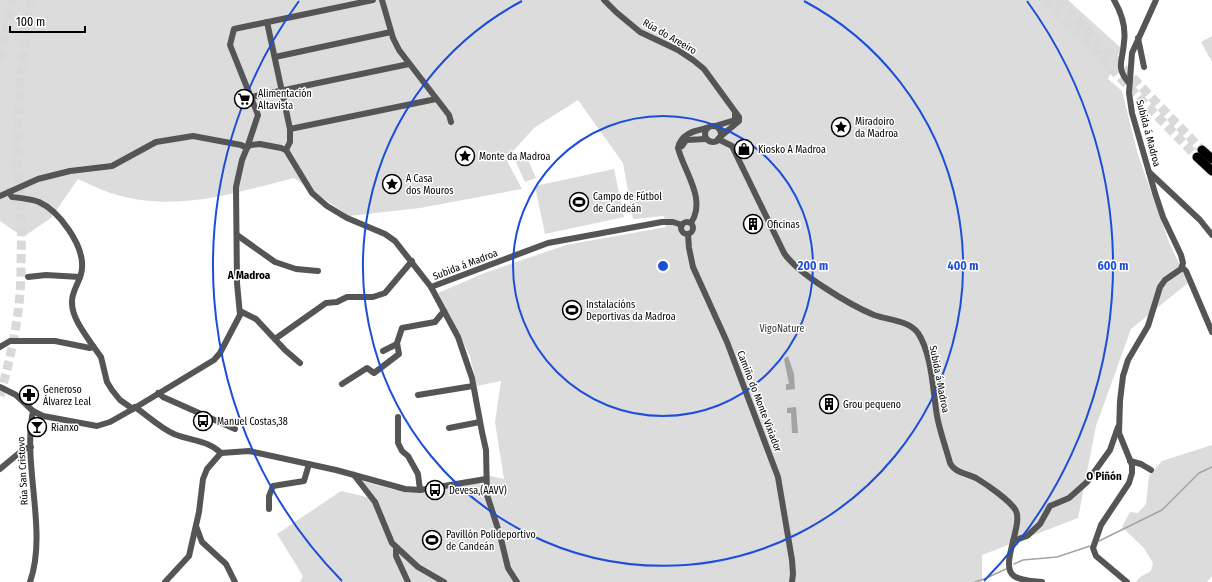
<svg xmlns="http://www.w3.org/2000/svg" width="1212" height="582" font-family="'Fira Sans Condensed',sans-serif">
  <rect width="100%" height="100%" fill="#fff"/>
  <!-- green -->
  <g fill="#dcdcdc">
    <path d="M0 0H1068L1121 48 1108 79 1122 91 1138 155 1169 242 1188 283 1131 329 1096 426 1078 518 982 555V582H300L303 576 277 534 341 491 371 498 362 481 395 490H435L459 484 486 475 504 479 495 422 501 381 477 386 470 356 438 293 487 272 566 245 666 227 664 216 633 219 623 163 578 100 534 128 506 159 522 189 420 208 349 216 294 178C234 193 177 213 114 194 102 191 90 184 78 179L51 218 23 237 0 221Z"/>
    <polygon points="1212,36 1212,62 1201,42"/>
    <polygon points="526,155 536,178 525,182 515,160"/>
    <polygon points="614,169 624,217 545,234 535,186"/>
    <polygon points="1212,445 1212,576 1207,582 1136,582 1140,577 1151,571 1153,563 1143,547 1122,527 1130,512 1138,513 1146,504 1149,476 1162,461"/>
  </g>
  <!-- water -->
  <g fill="#a3a3a3">
    <polygon points="788,356 794,374 795,389 786,390 786,384 789,384 784,359"/>
    <polygon points="796,407 798,433 792,433 791,413 787,413 787,408"/>
  </g>
  <g fill="none" stroke-linecap="round" stroke-linejoin="round">
    <!-- stream -->
    <g stroke="#a3a3a3" stroke-width="1.5">
      <polyline points="1099,541 1162,510 1199,473 1212,467"/>
      <polyline points="1014,564 1023,560 1057,557 1090,546"/>
      <polyline points="975,582 984,579 1006,569"/>
    </g>
    <!-- highway-tunnel -->
    <g stroke="#d9d9d9" stroke-width="9" stroke-dasharray="9 4.5" stroke-linecap="butt">
      <polyline points="1045,0 1197,157"/>
      <polyline points="1058,0 1202,150"/>
      <polyline points="0,59 13,0"/>
      <path d="M0 396C11 356 20 316 21 274 21 251 22 228 21 205 20 188 17 170 17 153 17 102 23 51 31 0"/>
    </g>
    <!-- highway casing -->
    <g stroke="#dbdbdb" stroke-width="10">
      <g id="highway">
        <polyline points="1202,150 1212,159"/>
        <polyline points="1197,157 1212,171"/>
      </g>
    </g>
    <!-- minor -->
    <g stroke="#555" stroke-width="6">
      <polyline points="382,0 393,38 399,50 449,115 451,122"/>
      <polyline points="604,0 616,12 640,32 678,50 693,60 704,69 739,117 739,121 720,137"/>
      <path d="M1114 0C1121 12 1126 28 1124 42 1123 61 1115 67 1129 83"/>
      <polyline points="267,22 290,129 290,142 286,150"/>
      <polyline points="1138,38 1144,67"/>
      <polyline points="275,57 391,32"/>
      <polyline points="251,97 409,64"/>
      <polyline points="715,126 735,120 735,113"/>
      <circle cx="713" cy="134" r="8"/>
      <polyline points="290,129 436,99"/>
      <path d="M718 139 732 146 784 253C798 274 850 305 874 315 888 320 908 320 918 333 932 354 933 392 937 416 940 432 946 448 950 463 955 473 966 473 976 478 986 484 1011 501 1016 511 1023 526 999 566 1014 576 1021 581 1034 581 1042 582"/>
      <polyline points="682,146 686,140 706,139"/>
      <polyline points="1149,172 1200,220 1212,235"/>
      <path d="M9 192 12 197C21 198 31 199 39 202 59 211 84 245 82 268 82 280 71 290 72 303 72 318 85 334 93 346"/>
      <polyline points="0,196 38,179 70,171 112,166 156,142 193,136 241,145 247,148 258,115 230,45 234,29 373,0"/>
      <circle cx="687" cy="228" r="6"/>
      <path d="M691 223C707 199 684 172 678 148 681 133 695 131 707 128"/>
      <polyline points="688,234 689,248 693,267 727,342 778,477 792,560 793,574 792,582"/>
      <polyline points="237,235 275,262 296,269 318,271"/>
      <polyline points="1182,267 1186,271 1212,332"/>
      <polyline points="28,277 46,275 80,277"/>
      <polyline points="431,287 548,243 662,222 673,222 682,225"/>
      <polyline points="240,311 256,319 285,350 300,363"/>
      <polyline points="275,339 326,303 337,302 347,297 373,297 385,293 412,261"/>
      <polyline points="0,347 10,341 55,341 90,348 93,346 101,357 107,382 112,390 120,400 133,409"/>
      <polyline points="383,351 397,344"/>
      <polyline points="342,384 367,368 374,373 399,354 397,343 402,328 435,322 444,311"/>
      <polyline points="0,387 16,395 33,411 43,416 97,426 110,422 133,409 214,360 220,353 240,315 237,283 236,187 242,160 247,148 250,145 260,144 281,148 286,150 292,160 312,193 327,206 347,218 385,234 395,241 431,287 458,337 472,378 482,432 486,450 487,495 500,535 508,568 517,582"/>
      <polyline points="158,393 163,397 235,429"/>
      <polyline points="418,395 473,386"/>
      <path d="M135 407C148 416 160 428 174 434 191 441 208 440 221 453"/>
      <polyline points="398,417 398,443 402,451 408,456 418,474 420,490"/>
      <polyline points="449,428 480,422"/>
      <polyline points="221,453 249,451 336,470 405,489 420,490 486,479"/>
      <polyline points="1130,461 1141,464 1151,470"/>
      <polyline points="0,469 24,449 31,447"/>
      <polyline points="354,475 375,502 392,543 418,567 444,582"/>
      <polyline points="269,509 269,496 273,486 304,481 309,464"/>
      <polyline points="196,526 202,542 226,564 235,582"/>
      <polyline points="1013,541 1027,536 1040,524 1050,506 1069,498 1087,482 1110,450 1118,427"/>
      <polyline points="396,547 396,556 408,582"/>
      <path d="M30 582C48 531 22 465 33 411"/>
      <polyline points="165,582 189,556 199,512 203,479 207,469 221,453"/>
      <polyline points="1127,582 1096,556 1093,548 1101,525 1129,483 1132,473 1132,465 1119,433 1120,401 1123,376 1128,360 1148,326 1160,287 1165,280 1181,269 1183,263 1181,255 1163,217 1155,193 1132,113 1129,93 1132,53 1156,0"/>
    </g>
    <!-- highway -->
    <use href="#highway" stroke="#000" stroke-width="9"/>
  </g>
  <!-- distance rings -->
  <g fill="none" stroke="#1d4ed8" stroke-width="2">
    <circle cx="663" cy="266" r="150"/>
    <path d="M804 1A300 300 0 1 1 522 1"/>
    <path d="M342 581A450 450 0 0 1 299 1M1027 1A450 450 0 0 1 984 581"/>
  </g>
  <!-- icons -->
  <defs>
    <g id="supermarket-ring" transform="scale(1)"><circle r="9.5" fill="#fff" stroke="#000" stroke-width="1.5"/><path d="M-6-5.5h2.5l.6 2H6L4.5 2H-2.5L-4.4-4H-6ZM-1.5 3.2a1.3 1.3 0 1 0 .1 0ZM3 3.2a1.3 1.3 0 1 0 .1 0Z" fill="#000"/></g>
    <g id="sight-ring" transform="scale(1)"><circle r="9.5" fill="#fff" stroke="#000" stroke-width="1.5"/><path d="M0-6L1.8-2.2L6-1.7L2.9 1.2L3.7 5.4L0 3.3L-3.7 5.4L-2.9 1.2L-6-1.7L-1.8-2.2Z" fill="#000"/></g>
    <g id="shop-ring" transform="scale(1)"><circle r="9.5" fill="#fff" stroke="#000" stroke-width="1.5"/><path d="M-5-2.5h2.3a2.7 3.5 0 0 1 5.4 0H5L5.5 6h-11ZM-1.5-2.5h3a1.5 2.3 0 0 0-3 0Z" fill="#000"/></g>
    <g id="stadium-ring" transform="scale(1)"><circle r="9.5" fill="#fff" stroke="#000" stroke-width="1.5"/><path d="M0-5a6.5 5 0 1 0 0 10a6.5 5 0 1 0 0-10ZM-3.5-1.8h7v3.6h-7Z" fill="#000"/></g>
    <g id="building-ring" transform="scale(1)"><circle r="9.5" fill="#fff" stroke="#000" stroke-width="1.5"/><path d="M-4-6H4V6H1V3H-1V6H-4ZM-2.5-4.3h1.7v1.8h-1.7ZM.8-4.3h1.7v1.8H.8ZM-2.5-1h1.7V.8h-1.7ZM.8-1h1.7V.8H.8Z" fill="#000"/></g>
    <g id="pharmacy-ring" transform="scale(1)"><circle r="9.5" fill="#fff" stroke="#000" stroke-width="1.5"/><path d="M-2-6h4v4h4v4h-4v4h-4v-4h-4v-4h4Z" fill="#000"/></g>
    <g id="bus-ring" transform="scale(1)"><circle r="9.5" fill="#fff" stroke="#000" stroke-width="1.5"/><path d="M-5-6H5V4H4V6H2V4H-2V6H-4V4H-5ZM-3.5-4V0h7V-4ZM-3.5 1.2v1.5H-2V1.2ZM2 1.2v1.5H3.5V1.2Z" fill="#000"/></g>
    <g id="bar-ring" transform="scale(1)"><circle r="9.5" fill="#fff" stroke="#000" stroke-width="1.5"/><path d="M-6-5H6L.8 .8V4.5H3.5V6h-7V4.5H-.8V.8Z" fill="#000"/></g>
  </defs>
  <g fill-rule="evenodd">
    <use href="#supermarket-ring" x="244" y="99"/>
    <use href="#sight-ring" x="841" y="127"/>
    <use href="#shop-ring" x="744" y="149"/>
    <use href="#sight-ring" x="465" y="156"/>
    <use href="#sight-ring" x="392" y="184"/>
    <use href="#stadium-ring" x="579" y="202"/>
    <use href="#building-ring" x="753" y="224"/>
    <use href="#stadium-ring" x="572" y="310"/>
    <use href="#pharmacy-ring" x="29" y="395"/>
    <use href="#building-ring" x="829" y="404"/>
    <use href="#bus-ring" x="203" y="421"/>
    <use href="#bar-ring" x="37" y="427"/>
    <use href="#bus-ring" x="435" y="490"/>
    <use href="#stadium-ring" x="432" y="540"/>
  </g>
  <g text-anchor="middle" stroke-width="3" stroke-linejoin="round" paint-order="stroke">
    <!-- street labels -->
    <g font-size="10" fill="#000" stroke="#fff">
      <text transform="translate(670 36) rotate(30)" y="4">Rúa do Areeiro</text>
      <text transform="translate(1149 133) rotate(75)" y="4">Subida á Madroa</text>
      <text transform="translate(465 264) rotate(-21)" y="4">Subida á Madroa</text>
      <text transform="translate(940 379) rotate(79)" y="4">Subida á Madroa</text>
      <text transform="translate(760 401) rotate(69)" y="4">Camiño do Monte Vixiador</text>
      <text transform="translate(22 471) rotate(-93)" y="4">Rúa San Cristovo</text>
    </g>
    <!-- poi labels -->
    <g font-size="10" fill="#000" stroke="#fff" text-anchor="start">
      <text x="258" y="97">Alimentación<tspan x="258" dy="12">Altavista</tspan></text>
      <text x="855" y="125">Miradoiro<tspan x="855" dy="12">da Madroa</tspan></text>
      <text x="758" y="153">Kiosko A Madroa</text>
      <text x="479" y="160">Monte da Madroa</text>
      <text x="406" y="182">A Casa<tspan x="406" dy="12">dos Mouros</tspan></text>
      <text x="593" y="200">Campo de Fútbol<tspan x="593" dy="12">de Candeán</tspan></text>
      <text x="767" y="228">Oficinas</text>
      <text x="586" y="308">Instalacións<tspan x="586" dy="12">Deportivas da Madroa</tspan></text>
      <text x="43" y="393">Generoso<tspan x="43" dy="12">Álvarez Leal</tspan></text>
      <text x="843" y="408">Grou pequeno</text>
      <text x="217" y="425">Manuel Costas,38</text>
      <text x="51" y="431">Rianxo</text>
      <text x="449" y="494">Devesa,(AAVV)</text>
      <text x="446" y="538">Pavillón Polideportivo<tspan x="446" dy="12">de Candeán</tspan></text>
    </g>
    <!-- park labels -->
    <g font-size="10" fill="#333" stroke="#fff">
      <text x="782" y="332">VigoNature</text>
    </g>
    <!-- neighbourhood labels -->
    <g font-size="11" font-weight="bold" fill="#000" stroke="#fff">
      <text x="249" y="279">A Madroa</text>
      <text x="1104" y="480">O Piñón</text>
    </g>
  </g>
  <circle cx="663" cy="266" r="6" fill="#1d4ed8" stroke="#fff" stroke-width="2"/>
  <g font-size="12" text-anchor="middle" font-weight="bold" fill="#1d4ed8" stroke="#fff" stroke-width="3" stroke-linejoin="round" paint-order="stroke">
    <text x="813" y="270">200 m</text>
    <text x="963" y="270">400 m</text>
    <text x="1113" y="270">600 m</text>
  </g>
  <!-- scale -->
  <path d="M10 26v6h75v-6" fill="none" stroke="#000000" stroke-width="2"/>
  <text x="16" y="26" font-size="12" fill="#000000" stroke="#ffffff" stroke-width="3" paint-order="stroke">100 m</text>
</svg>
